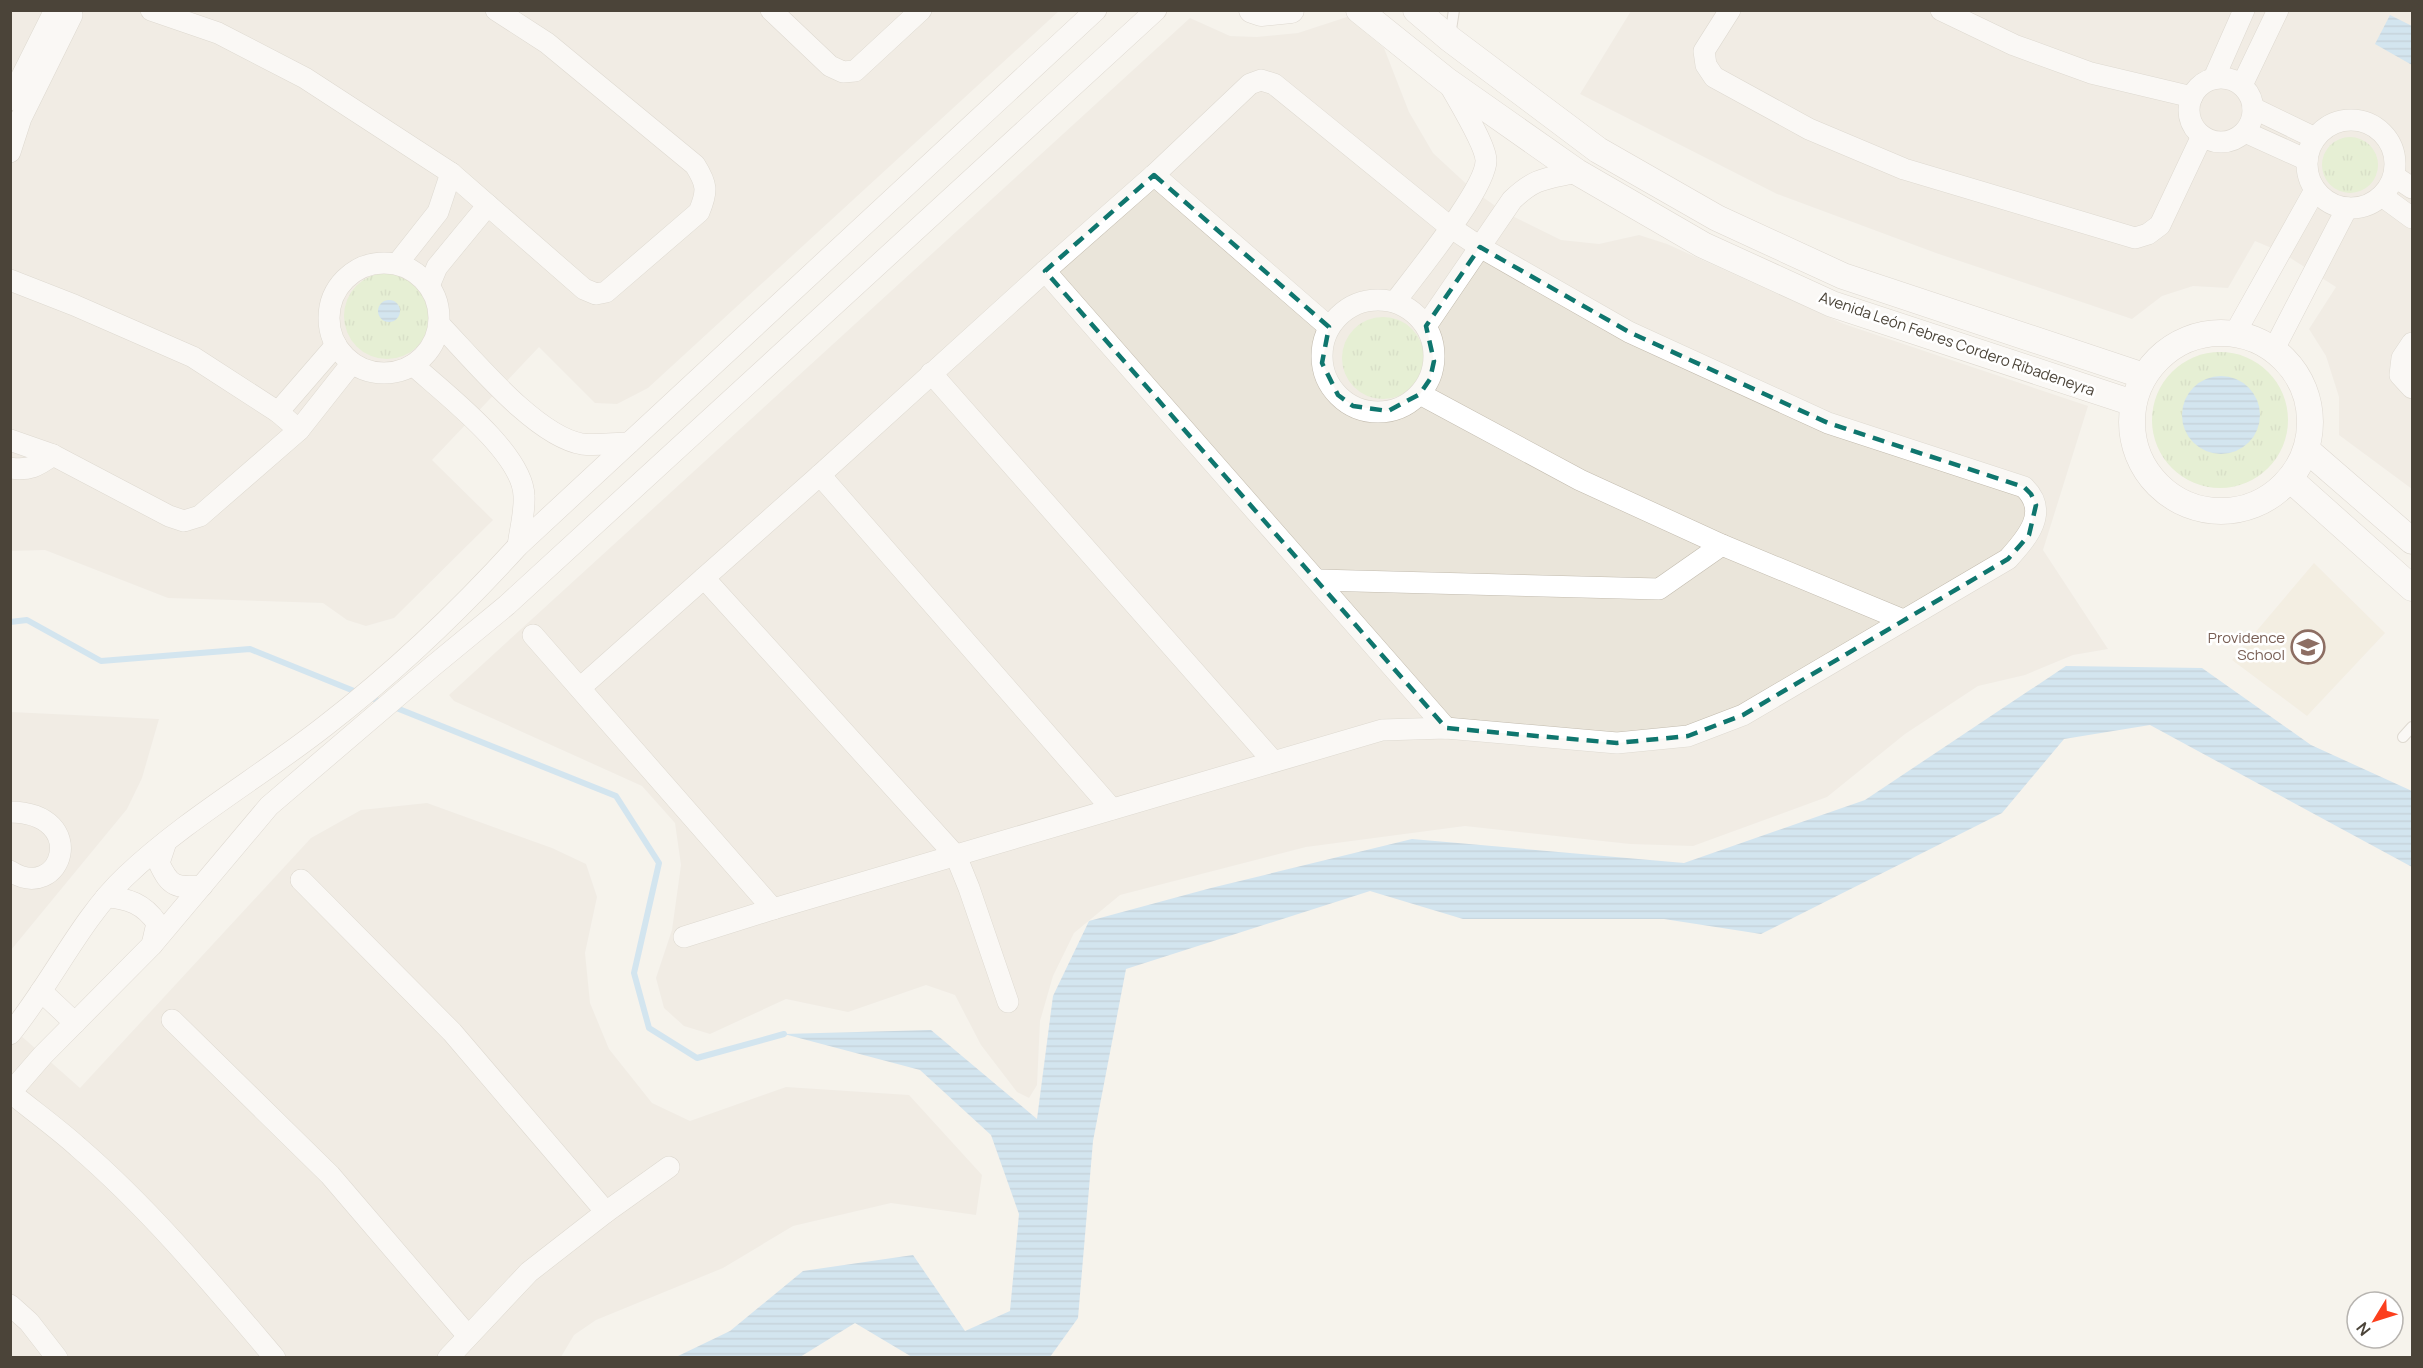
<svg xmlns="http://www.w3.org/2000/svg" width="2423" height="1368" font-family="Manrope,sans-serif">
  <defs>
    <pattern id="grass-tufts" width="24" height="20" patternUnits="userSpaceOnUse" patternTransform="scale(1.5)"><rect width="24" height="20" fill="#d2eab5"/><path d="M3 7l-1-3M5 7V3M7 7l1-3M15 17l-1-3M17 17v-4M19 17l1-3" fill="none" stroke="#b6ca9c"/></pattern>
    <pattern id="water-rules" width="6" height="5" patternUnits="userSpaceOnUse" patternTransform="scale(1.5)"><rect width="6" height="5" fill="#a9d4f2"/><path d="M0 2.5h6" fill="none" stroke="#8caec5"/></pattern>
  </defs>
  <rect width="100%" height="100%" fill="#f6f3ec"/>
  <!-- residential -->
  <g fill="#eae5da">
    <polygon points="10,11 1059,11 648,388 617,404 595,403 539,347 432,460 493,520 394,618 366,626 347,620 323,603 168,598 45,550 11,551"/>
    <polygon points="1631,11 2412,11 2412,489 2339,435 2339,397 2326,356 2309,329 2336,287 2281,252 2255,241 2228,288 2193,286 2162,296 2132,319 1936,253 1777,194 1580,94"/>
    <polygon points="1347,17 1384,48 1409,112 1433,153 1474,191 1504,212 1561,240 1599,244 1639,235 1667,244 1844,324 2088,406 2043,550 2108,649 2073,655 2025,675 1978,686 1905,734 1827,797 1693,846 1630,844 1465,826 1306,847 1120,895 1074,933 1053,976 1040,1021 1037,1085 1029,1098 1017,1092 981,1045 955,995 926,985 848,1012 786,999 710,1034 684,1026 664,1008 656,978 672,930 681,865 675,823 642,786 454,701 449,695 1190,18 1230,36 1257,37 1298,33"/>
    <polygon points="11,712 159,719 142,778 127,809 11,950"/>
    <polygon points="427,803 552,848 586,864 597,897 585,953 590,1003 609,1049 652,1103 690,1121 786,1087 909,1095 982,1175 976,1215 891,1203 793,1226 723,1268 596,1320 574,1335 561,1357 11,1357 10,1026 80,1088 311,838 361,810"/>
  </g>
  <!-- education -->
  <polygon fill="#efe8d6" points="2314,563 2385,633 2307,716 2232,660"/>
  <!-- grass -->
  <g fill="url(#grass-tufts)">
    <circle cx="2350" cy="165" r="28"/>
    <circle cx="387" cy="316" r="43"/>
    <circle cx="1383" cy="358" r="41"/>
    <circle cx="2220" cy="420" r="68"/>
  </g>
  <!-- water -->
  <g fill="url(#water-rules)">
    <polygon points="2390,15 2412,26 2412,65 2375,44"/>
    <circle cx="389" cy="311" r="11"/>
    <circle cx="2221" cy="415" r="39"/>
    <polygon points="2066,666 2202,668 2311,745 2412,791 2412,867 2150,725 2064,739 2002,813 1761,934 1664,919 1463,919 1370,891 1126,969 1093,1141 1078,1318 1050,1357 912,1357 855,1323 800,1357 676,1357 730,1331 803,1271 913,1255 965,1331 1010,1311 1019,1214 991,1135 920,1070 784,1034 931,1030 1037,1119 1053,996 1089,921 1211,888 1412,839 1684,863 1865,800"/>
  </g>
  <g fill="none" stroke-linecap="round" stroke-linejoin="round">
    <!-- stream -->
    <g stroke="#a9d4f2" stroke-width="6">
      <polyline points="10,622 27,620 101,661 250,649 359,693"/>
      <polyline points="369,697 616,796 659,863 634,973 649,1028 697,1058 784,1034"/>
    </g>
    <!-- service casing -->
    <g stroke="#c2bbae" stroke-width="12">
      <g id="service">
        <polyline points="1450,36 1454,10"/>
        <polyline points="2403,737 2412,727"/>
      </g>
    </g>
    <!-- minor casing -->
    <g stroke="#c2bbae" stroke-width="22">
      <g id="minor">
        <path d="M151 10 218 33 305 78 451 173 584 289 596 294 606 292 699 212C708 191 707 184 695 165L547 43 496 10"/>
        <polyline points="771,10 830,66 843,72 855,71 921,10"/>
        <polyline points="1730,10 1704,51 1706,65 1714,77 1809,129 1904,169 2135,238 2148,234 2160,225 2202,136"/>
        <polyline points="1941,10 2014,45 2091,73 2192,97"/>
        <polyline points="2214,78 2244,10"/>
        <circle cx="2221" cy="110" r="32"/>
        <polyline points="2242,85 2278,10"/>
        <polyline points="10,100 55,10"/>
        <polyline points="2253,108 2315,138"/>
        <circle cx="2351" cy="164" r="44"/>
        <polyline points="2245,132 2307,160"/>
        <polyline points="10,152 21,118 72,15"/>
        <polyline points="1154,175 1329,327"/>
        <polyline points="2394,176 2412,188"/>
        <polyline points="2382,196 2412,218"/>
        <circle cx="384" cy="318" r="55"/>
        <polyline points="397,264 438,212 451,173"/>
        <polyline points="1045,271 1446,728"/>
        <polyline points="10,280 74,305 193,357 278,412 299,430"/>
        <polyline points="429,286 437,267 488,205"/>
        <circle cx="1378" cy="356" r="56"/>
        <path d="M1395 302C1414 276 1487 188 1486 160 1485 143 1457 99 1448 82"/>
        <path d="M439 324C473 359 535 436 582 444 597 446 614 443 629 443"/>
        <path d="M1426 326 1512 200C1536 177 1546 179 1577 172"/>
        <polyline points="2235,333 2315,190"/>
        <polyline points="2412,343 2402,358 2400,375 2412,388"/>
        <polyline points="2274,349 2347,208"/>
        <path d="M413 365C444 393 523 453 524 496 525 512 520 530 518 546"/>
        <polyline points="931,373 1273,761"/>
        <polyline points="1420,394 1580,480 1722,545 1903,620"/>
        <polyline points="278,412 336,345"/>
        <polyline points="10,440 53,455 169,516 184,521 200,516 299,430 352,363"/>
        <path d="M10 468C29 471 38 466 53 455"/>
        <polyline points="820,475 1112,809"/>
        <polyline points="704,578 956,856 969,888 1008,1002"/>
        <polyline points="1318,580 1659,589 1722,545"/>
        <polyline points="533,635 773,909"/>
        <path d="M580 688 820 475 1045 271 1154 175 1250 84 1261 80 1274 84 1450 227 1480 247 1629 332 1828 423 2024 487C2050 512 2027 538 2008 559L1743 715 1688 736 1617 743 1446 728 1382 730 773 909 684 937"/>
        <path d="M10 812C91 813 62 904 10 871"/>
        <path d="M166 842 159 863C170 887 176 888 202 886"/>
        <polyline points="301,880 452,1032 606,1212"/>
        <path d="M106 897C128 898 144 904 157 923L152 945"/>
        <polyline points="41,991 75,1023"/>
        <polyline points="172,1020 330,1175 468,1336"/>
        <path d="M10 1034C50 986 81 918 126 876 186 819 260 777 325 726 395 672 459 611 518 546L1096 10"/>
        <path d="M10 1092C33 1111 57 1128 78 1147 151 1210 213 1285 275 1358"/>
        <polyline points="10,1093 43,1055 152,945 269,806 433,666 507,605 1156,10"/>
        <polyline points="10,1305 29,1322 57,1358"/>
        <polyline points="448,1358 529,1272 606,1212 669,1167"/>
      </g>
    </g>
    <!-- tertiary casing -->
    <g stroke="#c2bbae" stroke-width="27">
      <g id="tertiary">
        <polyline points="1252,10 1261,13 1291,10"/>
        <polyline points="1359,10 1446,80 1577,172 1703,245 1832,304 2133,403"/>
        <polyline points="1416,10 1450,39 1598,150 1717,218 1843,276 2144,376"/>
        <circle cx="2221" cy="422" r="89"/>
        <polyline points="2307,450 2412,541"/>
        <polyline points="2291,480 2412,588"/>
      </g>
    </g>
    <!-- service -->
    <use href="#service" stroke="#fff" stroke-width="10"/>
    <!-- minor -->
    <use href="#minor" stroke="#fff" stroke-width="21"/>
    <!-- tertiary -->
    <use href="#tertiary" stroke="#fff" stroke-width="26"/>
  </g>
  <!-- marked area -->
  <path d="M0 0H2423V1368H0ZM1154 175 1329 327 1322 363 1338 395 1353 406 1388 411 1420 394 1430 379 1434 361 1426 326 1480 247 1629 332 1828 423 2024 487 2031 494 2036 505 2029 535 2008 559 1743 715 1688 736 1617 743 1446 728 1045 271Z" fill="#f6f3ec" fill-opacity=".55" fill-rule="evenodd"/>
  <path fill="none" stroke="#0f766e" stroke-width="4.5" stroke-dasharray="12 8" stroke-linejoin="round" d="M1154 175 1329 327 1322 363 1338 395 1353 406 1388 411 1420 394 1430 379 1434 361 1426 326 1480 247 1629 332 1828 423 2024 487 2031 494 2036 505 2029 535 2008 559 1743 715 1688 736 1617 743 1446 728 1045 271Z"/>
  <!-- icons -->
  <defs>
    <g id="school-ring" transform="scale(1.725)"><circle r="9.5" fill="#fff" stroke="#8d6e63" stroke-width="1.5"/><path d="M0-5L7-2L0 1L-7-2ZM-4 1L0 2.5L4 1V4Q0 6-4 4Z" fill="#8d6e63"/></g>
  </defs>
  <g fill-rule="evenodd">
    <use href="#school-ring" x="2308" y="647"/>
  </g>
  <g text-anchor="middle" stroke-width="5" stroke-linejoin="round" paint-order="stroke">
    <!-- street labels -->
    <g font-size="15" fill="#4b4439" stroke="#fff">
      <text transform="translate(1957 344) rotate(19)" y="5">Avenida León Febres Cordero Ribadeneyra</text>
    </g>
    <!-- education labels -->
    <g font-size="15" fill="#785e54" stroke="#fff" text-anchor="end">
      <text x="2285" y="643">Providence<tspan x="2285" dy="17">School</tspan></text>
    </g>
  </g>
  <!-- border -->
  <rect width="2423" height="1368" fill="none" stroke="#4b4439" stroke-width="24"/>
  <!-- north arrow -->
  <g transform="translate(2375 1320) rotate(232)"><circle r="28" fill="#ffffff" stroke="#b7b4b0" stroke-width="1.5"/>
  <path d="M0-4.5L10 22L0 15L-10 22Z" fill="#fc3f1d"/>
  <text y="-9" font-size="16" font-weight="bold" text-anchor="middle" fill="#4b4439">N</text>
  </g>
</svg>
